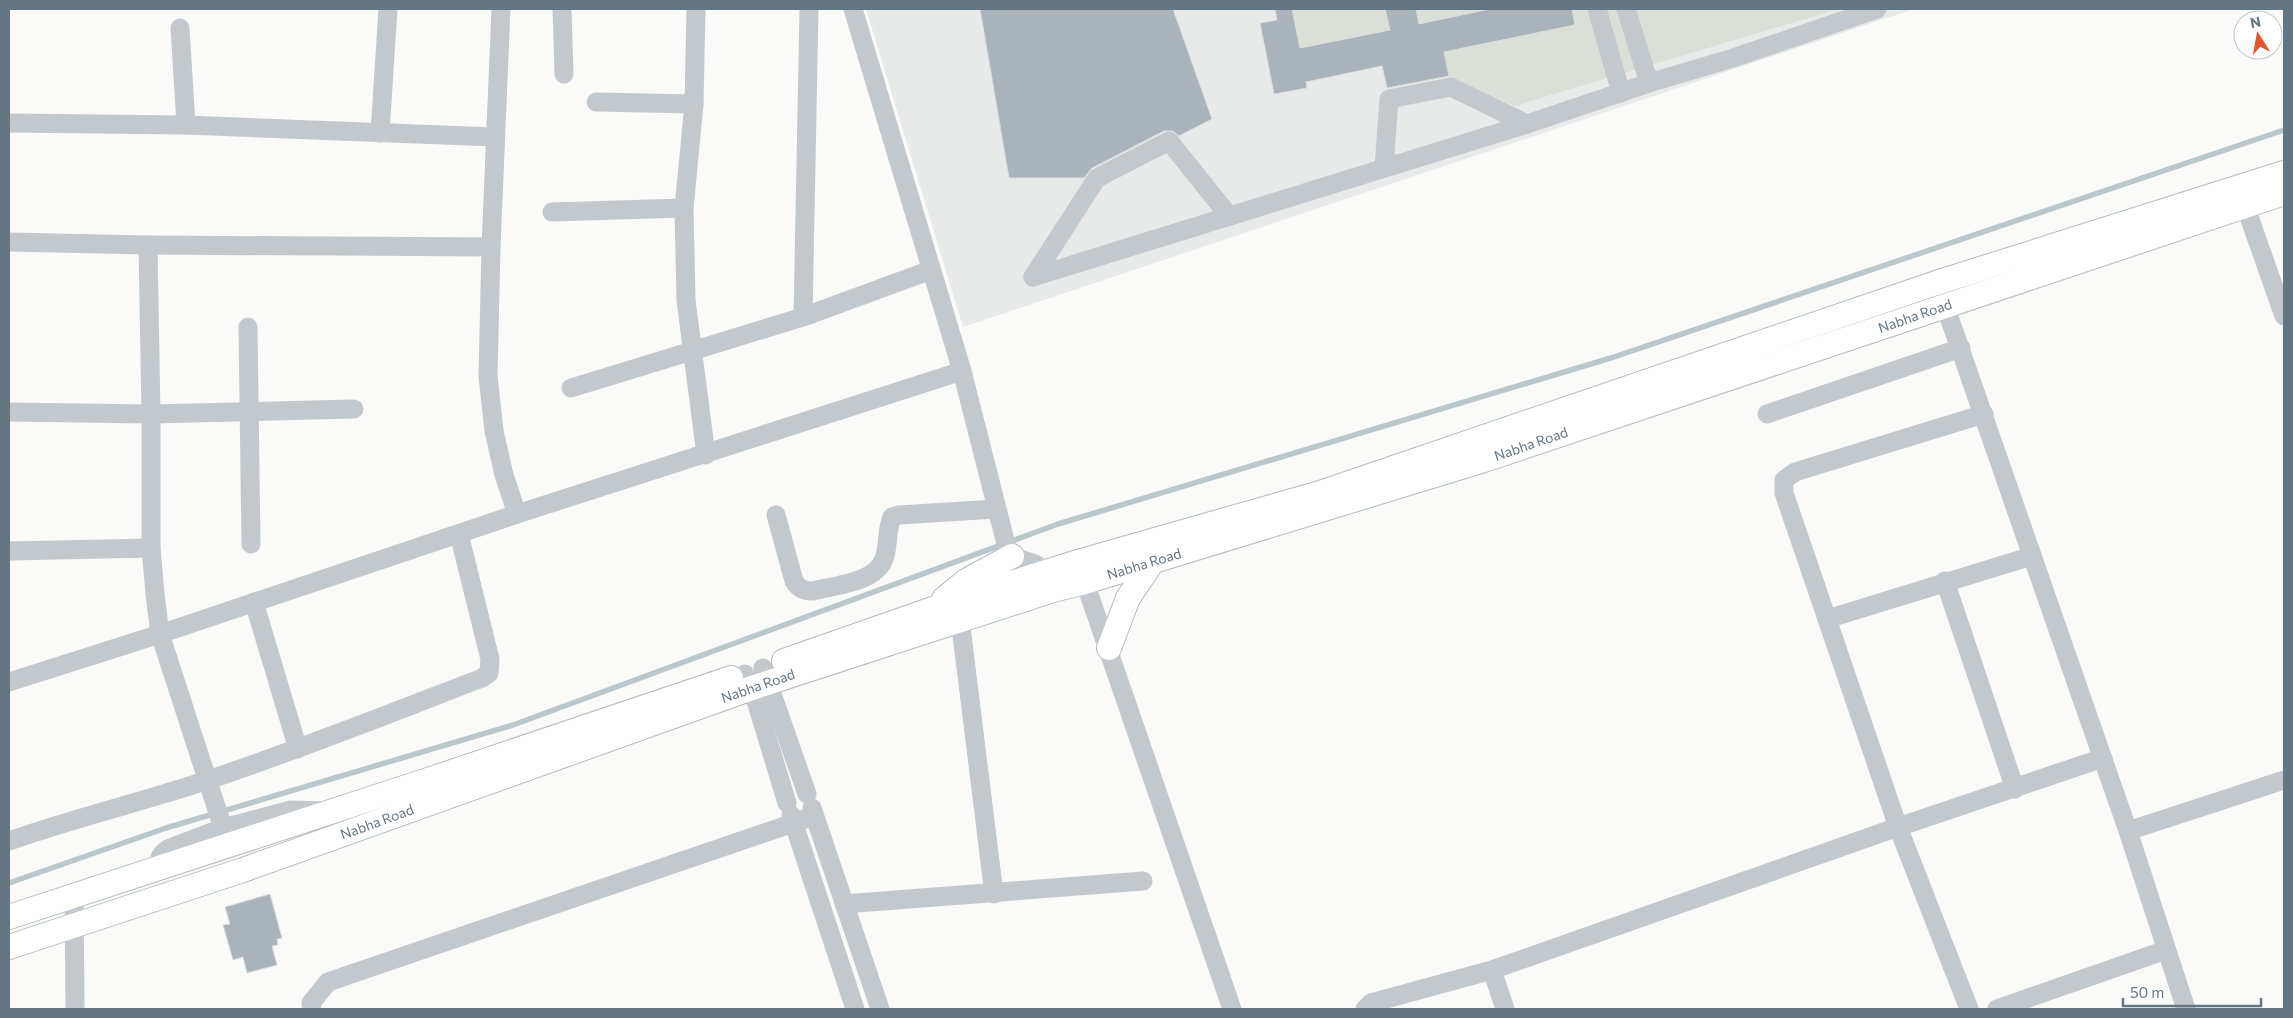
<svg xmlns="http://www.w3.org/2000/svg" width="2293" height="1018" font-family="Commissioner,sans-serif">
  <rect width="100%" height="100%" fill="#fafaf8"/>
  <!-- built -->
  <polygon fill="#e8e9e9" points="866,9 1914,9 963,327"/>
  <!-- green -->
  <g fill="#dadfd7">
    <polygon points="1292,9 1385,9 1390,30 1300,48"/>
    <polygon points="1416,9 1490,9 1419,24"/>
    <polygon points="1572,9 1838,9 1514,106 1449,79 1444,52 1575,25"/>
  </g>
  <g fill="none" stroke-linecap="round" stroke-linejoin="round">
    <!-- stream -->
    <polyline stroke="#bbc7cb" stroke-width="5.5" points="9,883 166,828 513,725 1058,524 1614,357 2284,130"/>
  </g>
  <!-- building -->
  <g fill="#aab3b9" stroke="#dcdcda">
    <polygon points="980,9 1173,9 1212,119 1179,136 1173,131 1164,131 1092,168 1084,178 1009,178"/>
    <polygon points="1275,9 1292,9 1300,48 1390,30 1385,9 1416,9 1419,24 1490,9 1572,9 1575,25 1444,52 1449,76 1387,88 1382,66 1306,82 1307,88 1274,94 1260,23 1277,20"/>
    <polygon points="270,894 282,938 277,939 278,945 272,946 277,965 247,973 243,957 233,960 223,925 230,924 225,907"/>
  </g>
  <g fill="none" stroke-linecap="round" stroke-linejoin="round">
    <!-- major casing -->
    <g stroke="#b5babe" stroke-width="26">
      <g id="major">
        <polyline points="944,599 966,581 1012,556"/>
        <polyline points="1109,648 1128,598 1153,561"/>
        <polyline points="784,661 961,599 1078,562 1320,493 1936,283 2284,173"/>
        <polyline points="9,917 431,779 731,678"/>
        <polyline points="9,947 243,870 752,688 1053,590 1085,582 1484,460 2284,193"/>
      </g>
    </g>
    <!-- minor -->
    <g stroke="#c3c8cc" stroke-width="19">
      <polyline points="501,9 491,247 488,376 494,431 504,475 517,514"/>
      <polyline points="562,9 564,74"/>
      <polyline points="696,9 694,104 684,208 686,300 706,455"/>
      <path d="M853 9 962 371 1007 548C1022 569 1039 554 1049 581"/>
      <polyline points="1597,9 1621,93"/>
      <polyline points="1626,9 1649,83"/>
      <polyline points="180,28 186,125"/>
      <polyline points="596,102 694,104"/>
      <polyline points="9,123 186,125 495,137"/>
      <polyline points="380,133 388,9"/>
      <polyline points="1384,168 1389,99 1451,87 1527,124"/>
      <polyline points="2241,194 2284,316"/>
      <polyline points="552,212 684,208"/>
      <polyline points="9,242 148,245 491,247"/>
      <path d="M148 245 151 414V548L155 594 160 634 223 828 168 849C160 854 158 859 159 869"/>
      <polyline points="1033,277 1527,124 1649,83 1733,58 1877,9"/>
      <polyline points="1033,277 1097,178 1169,141 1229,216"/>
      <polyline points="1941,294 2128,831 2186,1009"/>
      <polyline points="803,317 809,9"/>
      <polyline points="248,327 251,544"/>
      <polyline points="571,388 803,317 931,270"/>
      <polyline points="9,412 151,414 354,409"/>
      <polyline points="1767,414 1961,348"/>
      <path d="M776 515 794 581C799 589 804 591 813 591 835 585 875 583 884 559 889 546 886 530 892 517L899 515 996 509"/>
      <polyline points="9,551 151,548"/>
      <polyline points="1081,571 1232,1009"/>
      <polyline points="1945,581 2015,789"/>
      <polyline points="254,602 298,749"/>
      <polyline points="960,619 994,894"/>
      <polyline points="1827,619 2032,556"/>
      <polyline points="763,668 807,794"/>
      <polyline points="745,674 752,688 787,803"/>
      <polyline points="9,682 160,634 517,514 962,371"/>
      <polyline points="812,808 880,1009"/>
      <polyline points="791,815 855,1009"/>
      <polyline points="223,828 291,810 325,811"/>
      <polyline points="2128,831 2284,780"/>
      <path d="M9 841C74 818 142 802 208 780 301 749 391 713 482 678L489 673 490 659 459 534"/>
      <polyline points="74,896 75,1009"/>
      <polyline points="844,904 1143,881"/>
      <polyline points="1492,970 1505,1009"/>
      <polyline points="312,1009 311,1003 328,982 814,816"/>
      <polyline points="1365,1009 1371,1003 1492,970 1898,827 2103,758"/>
      <polyline points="1969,1009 1898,827 1784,493 1784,480 1795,472 1984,414"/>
      <polyline points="1997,1009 2166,950"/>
    </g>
    <!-- major -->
    <use href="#major" stroke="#fff" stroke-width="24"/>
  </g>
  <g text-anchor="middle" stroke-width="5" stroke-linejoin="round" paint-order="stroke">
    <!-- street labels -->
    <g font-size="14" fill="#657683" stroke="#fff">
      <text transform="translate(1915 316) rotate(-19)" y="5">Nabha Road</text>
      <text transform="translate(1531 444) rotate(-19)" y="5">Nabha Road</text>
      <text transform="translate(1144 564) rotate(-17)" y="5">Nabha Road</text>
      <text transform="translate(758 686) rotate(-19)" y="5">Nabha Road</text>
      <text transform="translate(377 822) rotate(-20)" y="5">Nabha Road</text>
    </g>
  </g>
  <!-- border -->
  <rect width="2293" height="1018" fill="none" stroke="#657683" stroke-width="20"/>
  <!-- north arrow -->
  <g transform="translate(2258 35) rotate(349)"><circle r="24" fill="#ffffff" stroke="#c1c8cd"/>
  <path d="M0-4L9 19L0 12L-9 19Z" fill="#e4572e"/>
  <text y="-8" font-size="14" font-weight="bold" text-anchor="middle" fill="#657683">N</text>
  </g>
  <!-- scale -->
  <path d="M2123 998v8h138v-8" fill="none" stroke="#657683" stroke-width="2.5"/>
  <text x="2130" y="998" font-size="15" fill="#657683" stroke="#ffffff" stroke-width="4" paint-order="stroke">50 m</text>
</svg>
